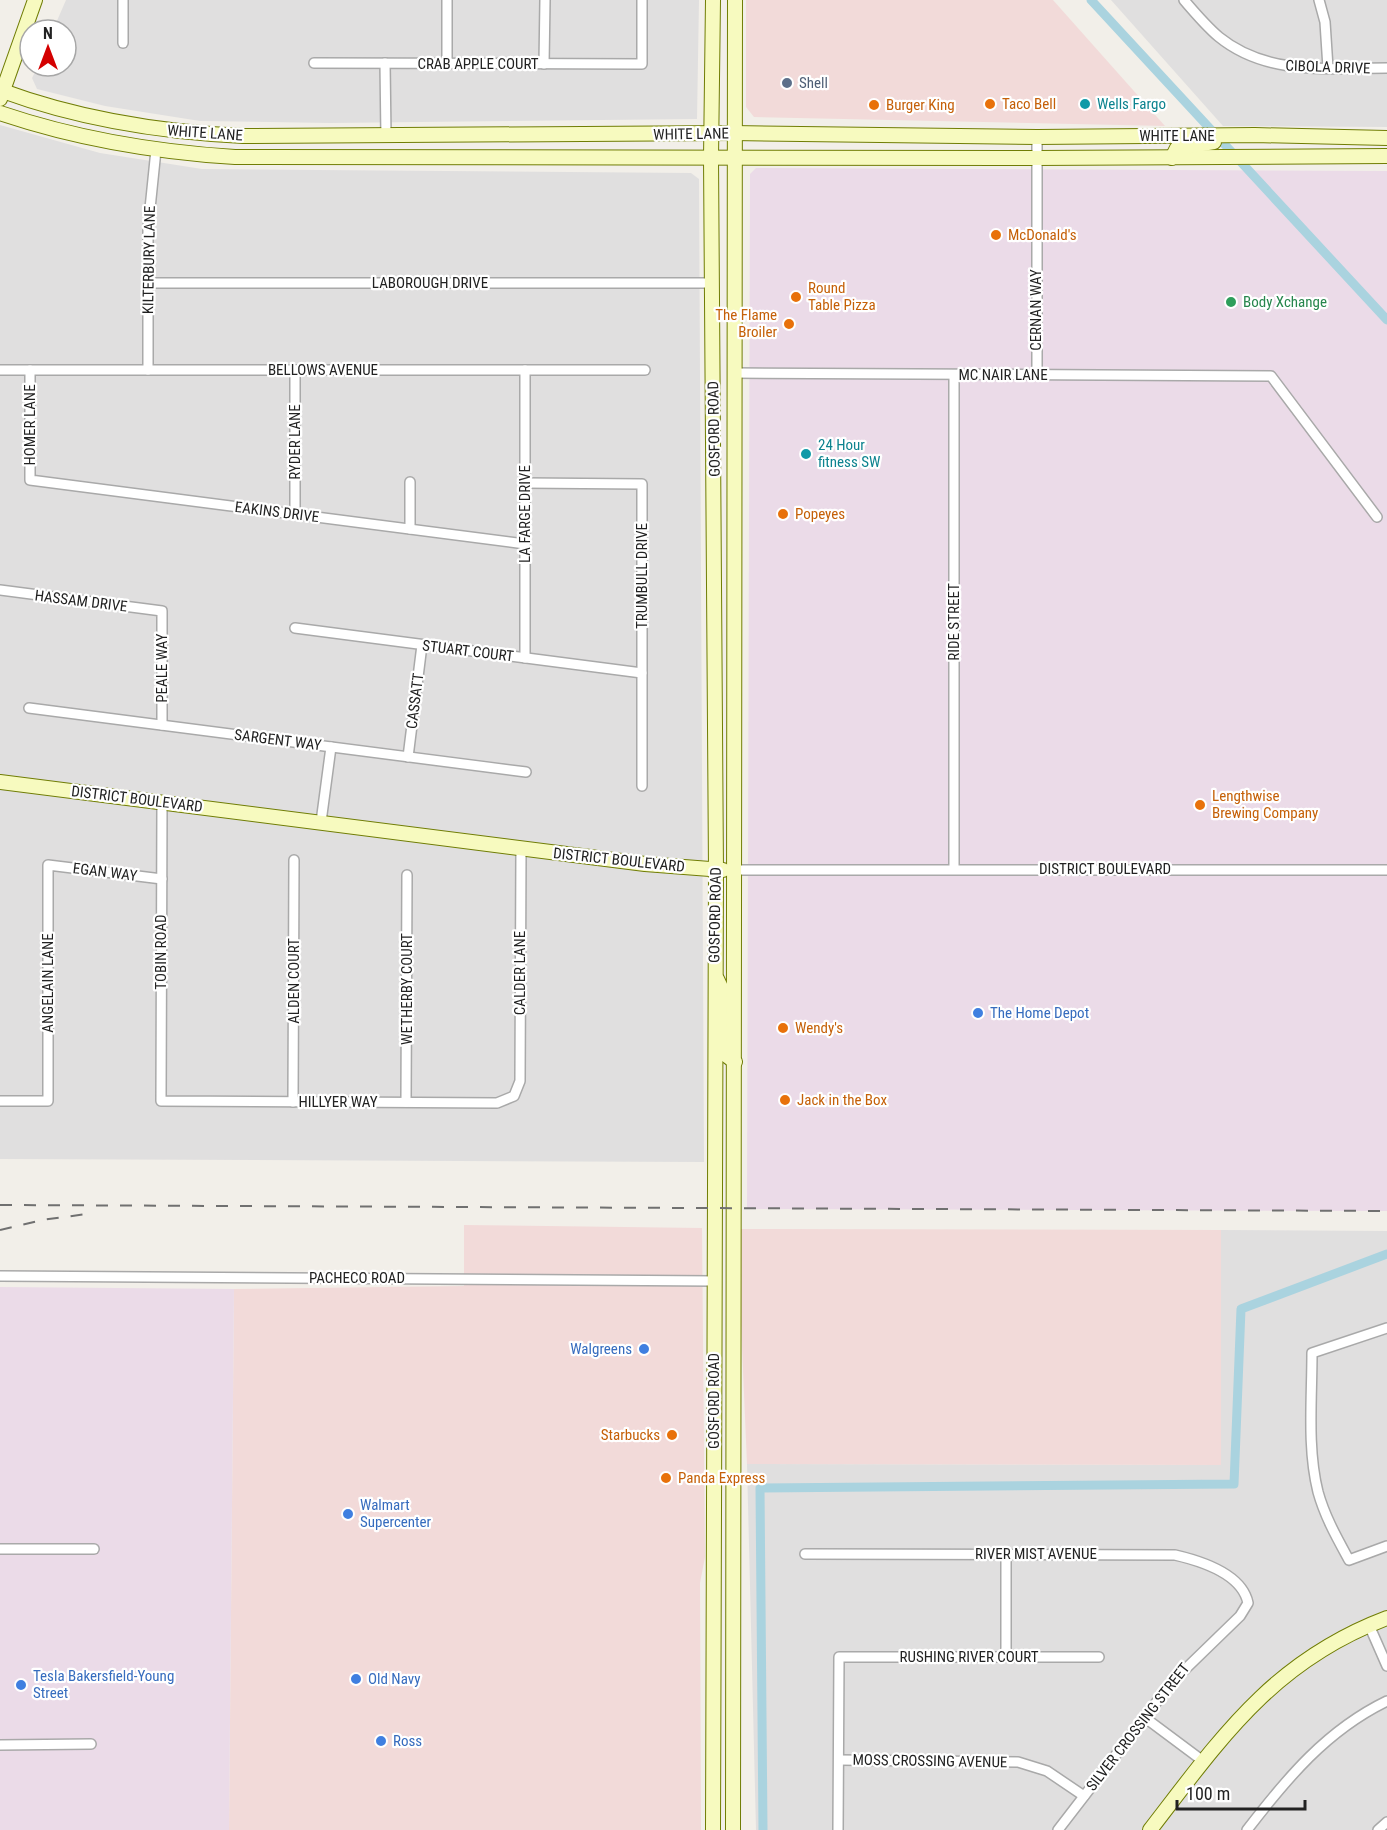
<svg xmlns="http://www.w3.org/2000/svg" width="1387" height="1830" font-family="'Roboto Condensed',sans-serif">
  <rect width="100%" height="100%" fill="#f2efe9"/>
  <!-- residential -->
  <g fill="#e0dfdf">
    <polygon points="66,0 699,0 697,119 330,123 200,121 105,106 37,89 32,78 38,66 66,66 66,30 53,30"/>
    <polygon points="1111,0 1387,0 1387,127 1223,126"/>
    <polygon points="0,125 100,153 202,169 691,173 699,179 704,1162 0,1159"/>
    <polygon points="1221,1230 1387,1231 1387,1830 756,1830 747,1464 1221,1465"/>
  </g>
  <!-- commercial -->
  <g fill="#f2dad9">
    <polygon points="746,0 1053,0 1165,126 754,117 746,107"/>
    <polygon points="464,1225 702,1228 705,1557 700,1583 701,1830 229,1830 234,1289 464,1286"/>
    <polygon points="737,1229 1221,1230 1221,1465 747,1464"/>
  </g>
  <!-- industrial -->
  <g fill="#ebdbe8">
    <polygon points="756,168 1387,171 1387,1211 747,1209 750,174"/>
    <polygon points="0,1287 234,1289 229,1830 0,1830"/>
  </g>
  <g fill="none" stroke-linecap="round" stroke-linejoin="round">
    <!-- canal -->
    <g stroke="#aad3df" stroke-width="9">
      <polyline points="1091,0 1387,320"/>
      <polyline points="763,1830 760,1488 1234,1484 1241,1309 1387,1254"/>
    </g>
    <!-- street casing -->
    <g stroke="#a9a9a9" stroke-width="12">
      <g id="street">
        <path d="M1184 0C1195 13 1206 26 1219 37 1267 76 1329 68 1387 68"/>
        <polyline points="1319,0 1325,22 1328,68"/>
        <polyline points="123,43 123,0"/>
        <polyline points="314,63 642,64 642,0"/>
        <polyline points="385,63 386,137"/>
        <polyline points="447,64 447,0"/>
        <polyline points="544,64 545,0"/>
        <polyline points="148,283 713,283"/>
        <polyline points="0,370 645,370"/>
        <polyline points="30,370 30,480 525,544"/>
        <polyline points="148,370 148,228 156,150"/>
        <polyline points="734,373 1271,376 1377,517"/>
        <polyline points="1037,375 1037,137"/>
        <polyline points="525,483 642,484 642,786"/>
        <polyline points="295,514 295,370"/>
        <polyline points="410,529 410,482"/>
        <polyline points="0,590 162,611 162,725"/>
        <polyline points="295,628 642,673"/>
        <polyline points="525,658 525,370"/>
        <polyline points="29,708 526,772"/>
        <polyline points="408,757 422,645"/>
        <polyline points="162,802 161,1101 497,1103 514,1096 520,1081 521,848"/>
        <polyline points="321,822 331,747"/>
        <polyline points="954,868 954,375"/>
        <polyline points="734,870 1387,870"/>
        <polyline points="0,1101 48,1101 48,865 162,879"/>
        <polyline points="293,1102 294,860"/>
        <polyline points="406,1102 407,875"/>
        <polyline points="0,1276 714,1281"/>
        <path d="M1387 1328 1312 1353C1312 1399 1307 1448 1318 1492 1325 1517 1337 1538 1349 1560L1387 1546"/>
        <polyline points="0,1549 94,1549"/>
        <path d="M805 1554 1175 1555C1201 1561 1242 1574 1248 1603L1240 1616 1172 1682 1058 1830"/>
        <polyline points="1006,1554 1006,1657"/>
        <polyline points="1369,1625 1387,1666"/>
        <polyline points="1144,1717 1203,1761"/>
        <polyline points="0,1745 91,1744"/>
        <polyline points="839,1760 1018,1762 1047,1771 1084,1796"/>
        <polyline points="838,1830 839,1657 1099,1657"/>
        <path d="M1247 1830C1287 1778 1327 1730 1387 1701"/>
        <polyline points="1378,1830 1387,1822"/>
      </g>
    </g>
    <!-- secondary casing -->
    <g stroke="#707d05" stroke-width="16">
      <g id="secondary">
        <polyline points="713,0 711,158 716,870 713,1830"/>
        <path d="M0 90C78 119 160 132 243 136L733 133 1037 137 1255 135 1387 138"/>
        <polyline points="0,99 35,0"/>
        <path d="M0 113C77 139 154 152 235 157L1035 158 1387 156"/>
        <polyline points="1172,158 1177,148 1214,142"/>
        <polyline points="0,782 645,864 723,870"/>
        <polyline points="717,979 724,994 724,1048 727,1056 735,1062"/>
        <polyline points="733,1830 735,0"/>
        <path d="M1150 1830C1221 1738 1273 1661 1387 1618"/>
      </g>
    </g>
    <!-- street -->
    <use href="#street" stroke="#fff" stroke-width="9"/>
    <!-- secondary -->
    <use href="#secondary" stroke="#f7fabf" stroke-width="14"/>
    <!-- rail -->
    <g stroke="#707070" stroke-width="2" stroke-dasharray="12 12" stroke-linecap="butt">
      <polyline points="0,1205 1387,1211"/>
      <polyline points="0,1230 42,1220 94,1213"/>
    </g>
  </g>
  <!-- markers -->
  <circle fill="#5c6f8a" stroke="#fff" stroke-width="2" cx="787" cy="83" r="6"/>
  <g fill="#e8710a" stroke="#fff" stroke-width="2">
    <circle cx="990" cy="104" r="6"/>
    <circle cx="874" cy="105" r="6"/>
    <circle cx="996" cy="235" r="6"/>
    <circle cx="796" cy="297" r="6"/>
    <circle cx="789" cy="324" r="6"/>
    <circle cx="783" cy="514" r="6"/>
    <circle cx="1200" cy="805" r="6"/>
    <circle cx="783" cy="1028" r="6"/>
    <circle cx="785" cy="1100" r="6"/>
    <circle cx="672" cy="1435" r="6"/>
    <circle cx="666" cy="1478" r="6"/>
  </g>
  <g fill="#0f9aa8" stroke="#fff" stroke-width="2">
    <circle cx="1085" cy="104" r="6"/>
    <circle cx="806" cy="454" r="6"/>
  </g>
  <circle fill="#2e9e5b" stroke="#fff" stroke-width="2" cx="1231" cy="302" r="6"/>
  <g fill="#3f7fe0" stroke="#fff" stroke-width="2">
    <circle cx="978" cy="1013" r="6"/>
    <circle cx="644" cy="1349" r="6"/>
    <circle cx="348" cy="1514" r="6"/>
    <circle cx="356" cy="1679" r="6"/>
    <circle cx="21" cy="1685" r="6"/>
    <circle cx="381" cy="1741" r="6"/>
  </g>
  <g text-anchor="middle" stroke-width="4.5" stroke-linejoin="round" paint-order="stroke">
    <!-- street labels -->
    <g font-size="15" fill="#222" stroke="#fff">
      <text x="478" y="69">CRAB APPLE COURT</text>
      <text transform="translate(1328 67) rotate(2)" y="5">CIBOLA DRIVE</text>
      <text transform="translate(205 133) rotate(4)" y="5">WHITE LANE</text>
      <text transform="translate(691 134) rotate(-1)" y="5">WHITE LANE</text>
      <text x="1177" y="141">WHITE LANE</text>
      <text transform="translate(149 260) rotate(-89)" y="5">KILTERBURY LANE</text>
      <text x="430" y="288">LABOROUGH DRIVE</text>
      <text transform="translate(1036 310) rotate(-90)" y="5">CERNAN WAY</text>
      <text x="323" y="375">BELLOWS AVENUE</text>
      <text x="1003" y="380">MC NAIR LANE</text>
      <text transform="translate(30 425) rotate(-90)" y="5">HOMER LANE</text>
      <text transform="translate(714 429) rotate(-91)" y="5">GOSFORD ROAD</text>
      <text transform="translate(295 442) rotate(-90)" y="5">RYDER LANE</text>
      <text transform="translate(277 512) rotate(7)" y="5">EAKINS DRIVE</text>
      <text transform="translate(525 514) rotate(-90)" y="5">LA FARGE DRIVE</text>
      <text transform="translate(642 576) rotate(-90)" y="5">TRUMBULL DRIVE</text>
      <text transform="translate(81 601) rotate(7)" y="5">HASSAM DRIVE</text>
      <text transform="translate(954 622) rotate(-90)" y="5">RIDE STREET</text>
      <text transform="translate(468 651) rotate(7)" y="5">STUART COURT</text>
      <text transform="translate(162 668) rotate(-90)" y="5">PEALE WAY</text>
      <text transform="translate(415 701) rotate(-83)" y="5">CASSATT</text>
      <text transform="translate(278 740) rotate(7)" y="5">SARGENT WAY</text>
      <text transform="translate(137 799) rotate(7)" y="5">DISTRICT BOULEVARD</text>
      <text transform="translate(619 860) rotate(6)" y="5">DISTRICT BOULEVARD</text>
      <text x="1105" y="874">DISTRICT BOULEVARD</text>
      <text transform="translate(105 872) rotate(7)" y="5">EGAN WAY</text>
      <text transform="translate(715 915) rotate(-89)" y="5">GOSFORD ROAD</text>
      <text transform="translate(161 952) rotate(-90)" y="5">TOBIN ROAD</text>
      <text transform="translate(520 973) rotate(-90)" y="5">CALDER LANE</text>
      <text transform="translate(294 981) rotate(-90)" y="5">ALDEN COURT</text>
      <text transform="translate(48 983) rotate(-90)" y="5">ANGELAIN LANE</text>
      <text transform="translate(407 989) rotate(-90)" y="5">WETHERBY COURT</text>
      <text x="338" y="1107">HILLYER WAY</text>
      <text x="357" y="1283">PACHECO ROAD</text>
      <text transform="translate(714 1401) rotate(-90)" y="5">GOSFORD ROAD</text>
      <text x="1036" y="1559">RIVER MIST AVENUE</text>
      <text x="969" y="1662">RUSHING RIVER COURT</text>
      <text transform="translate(1138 1727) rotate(-52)" y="5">SILVER CROSSING STREET</text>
      <text transform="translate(930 1761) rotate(1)" y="5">MOSS CROSSING AVENUE</text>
    </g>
    <!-- service labels -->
    <g font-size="15" fill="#4e5e75" stroke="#fff" text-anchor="start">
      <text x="799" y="88">Shell</text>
    </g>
    <!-- food labels -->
    <g font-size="15" fill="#c56008" stroke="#fff" text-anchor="start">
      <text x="1002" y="109">Taco Bell</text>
      <text x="886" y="110">Burger King</text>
      <text x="1008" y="240">McDonald's</text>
      <text x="808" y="293">Round<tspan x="808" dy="17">Table Pizza</tspan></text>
      <text x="777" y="320" text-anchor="end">The Flame<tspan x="777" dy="17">Broiler</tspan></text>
      <text x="795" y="519">Popeyes</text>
      <text x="1212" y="801">Lengthwise<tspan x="1212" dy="17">Brewing Company</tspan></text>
      <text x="795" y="1033">Wendy's</text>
      <text x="797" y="1105">Jack in the Box</text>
      <text x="660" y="1440" text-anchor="end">Starbucks</text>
      <text x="678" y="1483">Panda Express</text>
    </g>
    <!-- culture labels -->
    <g font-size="15" fill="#0d838f" stroke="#fff" text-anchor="start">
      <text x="1097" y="109">Wells Fargo</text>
      <text x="818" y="450">24 Hour<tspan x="818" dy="17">fitness SW</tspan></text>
    </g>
    <!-- leisure labels -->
    <g font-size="15" fill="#27864d" stroke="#fff" text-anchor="start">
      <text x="1243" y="307">Body Xchange</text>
    </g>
    <!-- shop labels -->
    <g font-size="15" fill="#366cbe" stroke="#fff" text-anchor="start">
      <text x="990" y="1018">The Home Depot</text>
      <text x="632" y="1354" text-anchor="end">Walgreens</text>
      <text x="360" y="1510">Walmart<tspan x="360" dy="17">Supercenter</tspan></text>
      <text x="33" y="1681">Tesla Bakersfield-Young<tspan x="33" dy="17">Street</tspan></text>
      <text x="368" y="1684">Old Navy</text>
      <text x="393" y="1746">Ross</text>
    </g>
  </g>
  <!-- north arrow -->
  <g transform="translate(48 48)"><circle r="28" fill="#ffffff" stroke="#a7a7a7" stroke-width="1.5"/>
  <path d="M0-4.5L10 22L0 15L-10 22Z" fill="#d40000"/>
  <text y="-9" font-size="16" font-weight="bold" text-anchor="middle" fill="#222222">N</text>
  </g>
  <!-- scale -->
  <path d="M1177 1800v9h128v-9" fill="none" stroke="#222222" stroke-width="3"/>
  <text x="1186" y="1800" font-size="18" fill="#222222" stroke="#ffffff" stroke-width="4.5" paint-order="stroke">100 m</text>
</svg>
